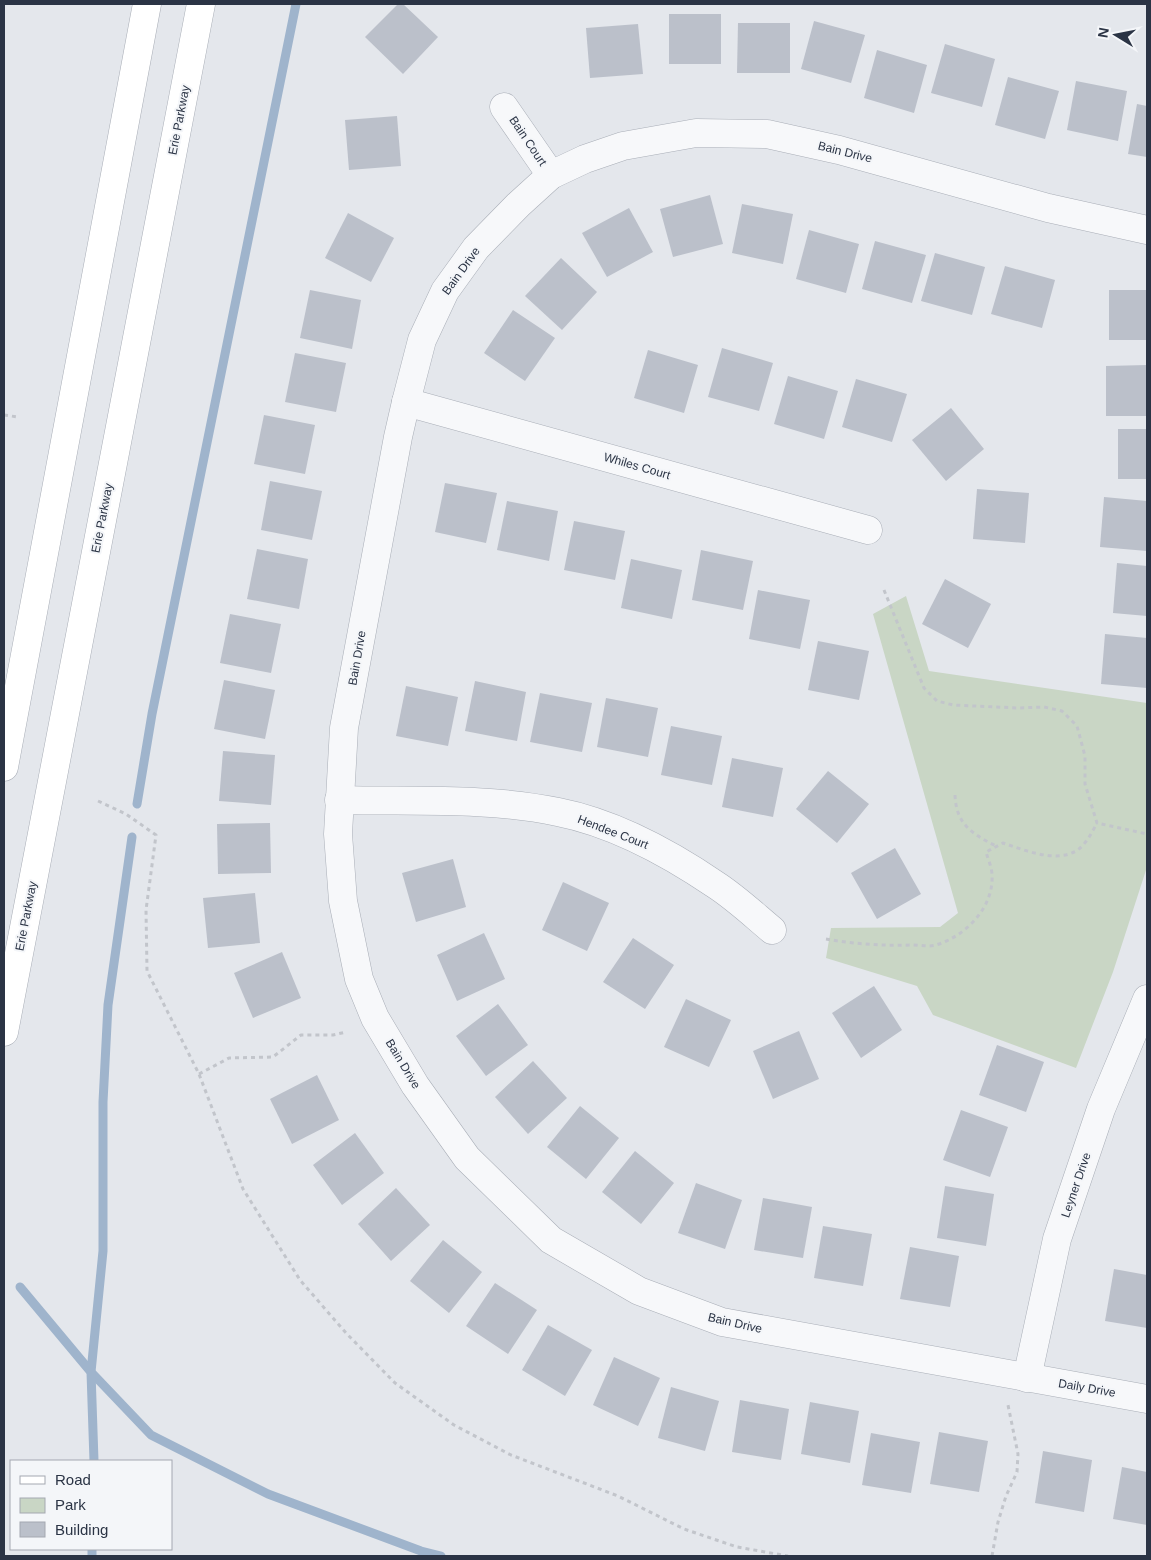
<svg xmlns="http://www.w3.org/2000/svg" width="1151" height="1560" font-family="Arial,sans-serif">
  <rect width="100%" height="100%" fill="#e4e7ec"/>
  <!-- green -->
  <polygon fill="#c9d6c5" points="906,596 929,671 1147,703 1147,867 1113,972 1076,1068 933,1015 917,986 826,958 831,928 940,927 958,913 873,614"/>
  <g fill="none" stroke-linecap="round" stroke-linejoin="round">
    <!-- stream -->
    <g stroke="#9fb4cc" stroke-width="9">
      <polyline points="137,804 152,714 296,4"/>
      <polyline points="132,837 108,1005 103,1102 103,1251 91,1372 151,1435 268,1494 421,1551 441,1556"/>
      <polyline points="20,1287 91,1372 94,1461"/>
      <polyline points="92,1556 92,1549"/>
    </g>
  </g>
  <!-- building -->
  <g fill="#bbc0ca">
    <polygon points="398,4 403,4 438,37 403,74 365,37"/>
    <rect x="669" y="14" width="52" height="50"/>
    <polygon points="814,21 865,35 851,83 801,69"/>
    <polygon points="738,23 790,23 790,73 737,73"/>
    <polygon points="638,24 643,74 590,78 586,28"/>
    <polygon points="945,44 995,59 982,107 931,93"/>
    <polygon points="877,50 927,65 914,113 864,98"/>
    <polygon points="1008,77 1059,91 1045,139 995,125"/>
    <polygon points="1076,81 1127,91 1118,141 1067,130"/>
    <polygon points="1137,104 1147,106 1147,157 1128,154"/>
    <polygon points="397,116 401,166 349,170 345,120"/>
    <polygon points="710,195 723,244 673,257 660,209"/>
    <polygon points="742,204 793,214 783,264 732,253"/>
    <polygon points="629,208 653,252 607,277 582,233"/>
    <polygon points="348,213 394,238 371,282 325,258"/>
    <polygon points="809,230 859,244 846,293 796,279"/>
    <polygon points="875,241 926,255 912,303 862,289"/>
    <polygon points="935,253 985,267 972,315 921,301"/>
    <polygon points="561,258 597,292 562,330 525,296"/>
    <polygon points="1005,266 1055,280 1042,328 991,314"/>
    <polygon points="310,290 361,300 352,349 300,338"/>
    <rect x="1109" y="290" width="38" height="50"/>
    <polygon points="513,310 555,338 525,381 484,353"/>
    <polygon points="722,348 773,363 759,411 708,397"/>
    <polygon points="648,350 698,365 684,413 634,398"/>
    <polygon points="295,353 346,363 336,412 285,402"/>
    <polygon points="1147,365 1147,416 1106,416 1106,366"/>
    <polygon points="788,376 838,391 824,439 774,424"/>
    <polygon points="856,379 907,394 892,442 842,427"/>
    <polygon points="951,408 984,449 946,481 912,440"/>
    <polygon points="264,415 315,425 305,474 254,464"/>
    <rect x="1118" y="429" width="29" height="50"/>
    <polygon points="270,481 322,491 312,540 261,530"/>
    <polygon points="445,483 497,493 486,543 435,532"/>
    <polygon points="977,489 1029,493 1025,543 973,539"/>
    <polygon points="1104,497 1147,501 1147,551 1100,547"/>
    <polygon points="507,501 558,511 549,561 497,550"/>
    <polygon points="574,521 625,531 615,580 564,570"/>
    <polygon points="257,549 308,559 299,609 247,599"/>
    <polygon points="701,550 753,561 743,610 692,600"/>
    <polygon points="631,559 682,570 672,619 621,608"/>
    <polygon points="1117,563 1147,566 1147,616 1113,613"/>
    <polygon points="945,579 991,604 968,648 922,624"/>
    <polygon points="758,590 810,600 800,649 749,639"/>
    <polygon points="230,614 281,624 271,673 220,663"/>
    <polygon points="1105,634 1147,638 1147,688 1101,684"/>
    <polygon points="818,641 869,651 859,700 808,690"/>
    <polygon points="224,680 275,690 265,739 214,729"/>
    <polygon points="475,681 526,692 517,741 465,731"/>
    <polygon points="406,686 458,697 448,746 396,736"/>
    <polygon points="540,693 592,703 582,752 530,742"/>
    <polygon points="606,698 658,708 648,757 597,747"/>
    <polygon points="671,726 722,736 712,785 661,775"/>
    <polygon points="223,751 275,755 271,805 219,801"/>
    <polygon points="732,758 783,768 773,817 722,807"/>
    <polygon points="828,771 869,804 837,843 796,809"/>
    <polygon points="270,823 271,873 218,874 217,824"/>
    <polygon points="895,848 921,894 877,919 851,873"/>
    <polygon points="453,859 466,907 416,922 402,873"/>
    <polygon points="563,882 609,903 587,951 542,930"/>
    <polygon points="255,893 260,943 208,948 203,898"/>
    <polygon points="484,933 505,979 457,1001 437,955"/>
    <polygon points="633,938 674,965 645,1009 603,982"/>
    <polygon points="282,952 301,998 253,1018 234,973"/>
    <polygon points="874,986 902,1030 861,1058 832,1013"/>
    <polygon points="686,999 731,1020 709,1067 664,1047"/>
    <polygon points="498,1004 528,1045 486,1076 456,1036"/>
    <polygon points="799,1031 819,1079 773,1099 753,1051"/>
    <polygon points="997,1045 1044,1062 1026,1112 979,1095"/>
    <polygon points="533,1061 567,1098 528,1134 495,1097"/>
    <polygon points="317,1075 339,1120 292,1144 270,1099"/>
    <polygon points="580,1106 619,1138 586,1179 547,1147"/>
    <polygon points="961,1110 1008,1127 990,1177 943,1160"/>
    <polygon points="355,1133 384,1173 342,1205 313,1165"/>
    <polygon points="635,1151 674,1183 641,1224 602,1192"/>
    <polygon points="696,1183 742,1200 725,1249 678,1233"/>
    <polygon points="945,1186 994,1194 986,1246 937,1238"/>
    <polygon points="396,1188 430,1225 391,1261 358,1224"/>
    <polygon points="763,1198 812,1207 803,1258 754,1250"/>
    <polygon points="823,1226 872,1234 863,1286 814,1278"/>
    <polygon points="443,1240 482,1272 449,1313 410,1281"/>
    <polygon points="910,1247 959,1256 950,1307 900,1299"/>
    <polygon points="1114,1269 1147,1275 1147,1328 1105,1321"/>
    <polygon points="495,1283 537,1310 508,1354 466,1326"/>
    <polygon points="548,1325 592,1350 565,1396 522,1370"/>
    <polygon points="614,1357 660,1378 638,1426 593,1405"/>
    <polygon points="671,1387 719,1401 705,1451 658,1438"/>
    <polygon points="740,1400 789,1409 781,1460 732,1452"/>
    <polygon points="810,1402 859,1411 850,1463 801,1454"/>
    <polygon points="939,1432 988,1441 979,1492 930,1484"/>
    <polygon points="871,1433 920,1442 911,1493 862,1485"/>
    <polygon points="1043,1451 1092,1460 1084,1512 1035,1503"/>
    <polygon points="1122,1467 1147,1472 1147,1525 1113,1519"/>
  </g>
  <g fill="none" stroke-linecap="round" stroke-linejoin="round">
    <!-- minor casing -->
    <g stroke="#a9aeb7" stroke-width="29">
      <g id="minor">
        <polyline points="504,107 551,175"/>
        <polyline points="1147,230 1048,208 839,150 767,134 696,133 623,146 585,159 551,175 518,205 476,248 445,291 422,340 406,402 398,437 344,728 338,834 343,901 359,979 375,1018 415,1085 467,1158 551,1240 639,1291 722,1322 1147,1399"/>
        <polyline points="406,402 868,530"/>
        <path d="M339 800C412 802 487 797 558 812 614 823 669 853 716 885 736 898 754 915 772 930"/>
        <polyline points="1027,1378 1057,1239 1101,1109 1147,999"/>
      </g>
    </g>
    <!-- secondary casing -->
    <g stroke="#a9aeb7" stroke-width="29">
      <g id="secondary">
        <polyline points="4,767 147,4"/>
        <polyline points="4,1032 201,4"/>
      </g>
    </g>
    <!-- path -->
    <g stroke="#c2c5cb" stroke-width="3" stroke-dasharray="4 4" stroke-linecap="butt">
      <polyline points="4,415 18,417"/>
      <polyline points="884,590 924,688 937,701 953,705 1018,708 1044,707 1062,711 1077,726 1085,756 1085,784 1097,823 1147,834"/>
      <path d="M955 795C956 824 972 834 996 846"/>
      <polyline points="98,801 126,814 156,835 146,910 147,971 199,1074 243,1189 300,1280 346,1333 395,1383 454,1425 511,1455 618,1496 684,1529 737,1547 788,1556"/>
      <path d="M826 939C854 944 884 946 913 945 921 945 929 947 936 945 966 936 994 907 992 875 992 868 988 859 986 852L1003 843C1024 850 1055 863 1076 851 1086 845 1092 832 1097 823"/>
      <polyline points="199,1074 229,1058 273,1057 301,1035 333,1035 346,1032"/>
      <polyline points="992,1556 998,1522 1006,1496 1017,1472 1018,1454 1008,1405"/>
    </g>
    <!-- minor -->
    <use href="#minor" stroke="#f7f8fa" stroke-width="28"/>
    <!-- secondary -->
    <use href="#secondary" stroke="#fff" stroke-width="28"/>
  </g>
  <g text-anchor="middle" stroke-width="4" stroke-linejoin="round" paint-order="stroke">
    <!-- street labels -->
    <g font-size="12" fill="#2b3445" stroke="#f4f6f9">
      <text transform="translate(179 120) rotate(-79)" y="4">Erie Parkway</text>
      <text transform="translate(528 141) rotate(56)" y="4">Bain Court</text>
      <text transform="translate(845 152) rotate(14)" y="4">Bain Drive</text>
      <text transform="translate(461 271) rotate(-54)" y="4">Bain Drive</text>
      <text transform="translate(637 466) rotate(16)" y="4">Whiles Court</text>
      <text transform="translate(102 518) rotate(-79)" y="4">Erie Parkway</text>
      <text transform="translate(357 658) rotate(-80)" y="4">Bain Drive</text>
      <text transform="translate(613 832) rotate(21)" y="4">Hendee Court</text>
      <text transform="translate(26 916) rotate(-79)" y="4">Erie Parkway</text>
      <text transform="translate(403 1064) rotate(59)" y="4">Bain Drive</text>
      <text transform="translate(1076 1185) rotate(-71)" y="4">Leyner Drive</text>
      <text transform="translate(735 1323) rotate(13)" y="4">Bain Drive</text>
      <text transform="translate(1087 1388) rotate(10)" y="4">Daily Drive</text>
    </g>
  </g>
  <!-- border -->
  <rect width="1151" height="1560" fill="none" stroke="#2b3445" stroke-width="10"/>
  <!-- legend -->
  <rect x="10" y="1460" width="162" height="90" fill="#f4f6f9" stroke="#a4a8b1"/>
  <rect x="20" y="1476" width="25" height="8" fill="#ffffff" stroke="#a4a8b1"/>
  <text x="55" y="1485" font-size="15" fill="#2b3445">Road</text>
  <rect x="20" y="1498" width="25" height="15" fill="#c9d6c5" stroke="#a4a8b1"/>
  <text x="55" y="1510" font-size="15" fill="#2b3445">Park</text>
  <rect x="20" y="1522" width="25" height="15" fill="#bbc0ca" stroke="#a4a8b1"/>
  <text x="55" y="1535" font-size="15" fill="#2b3445">Building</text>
  <!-- north arrow -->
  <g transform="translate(1116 35) rotate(280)" stroke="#f4f6f9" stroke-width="4" paint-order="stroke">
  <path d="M0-4L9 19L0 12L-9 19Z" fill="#2b3445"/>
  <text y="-8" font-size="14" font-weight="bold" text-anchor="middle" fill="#2b3445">N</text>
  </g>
</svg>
